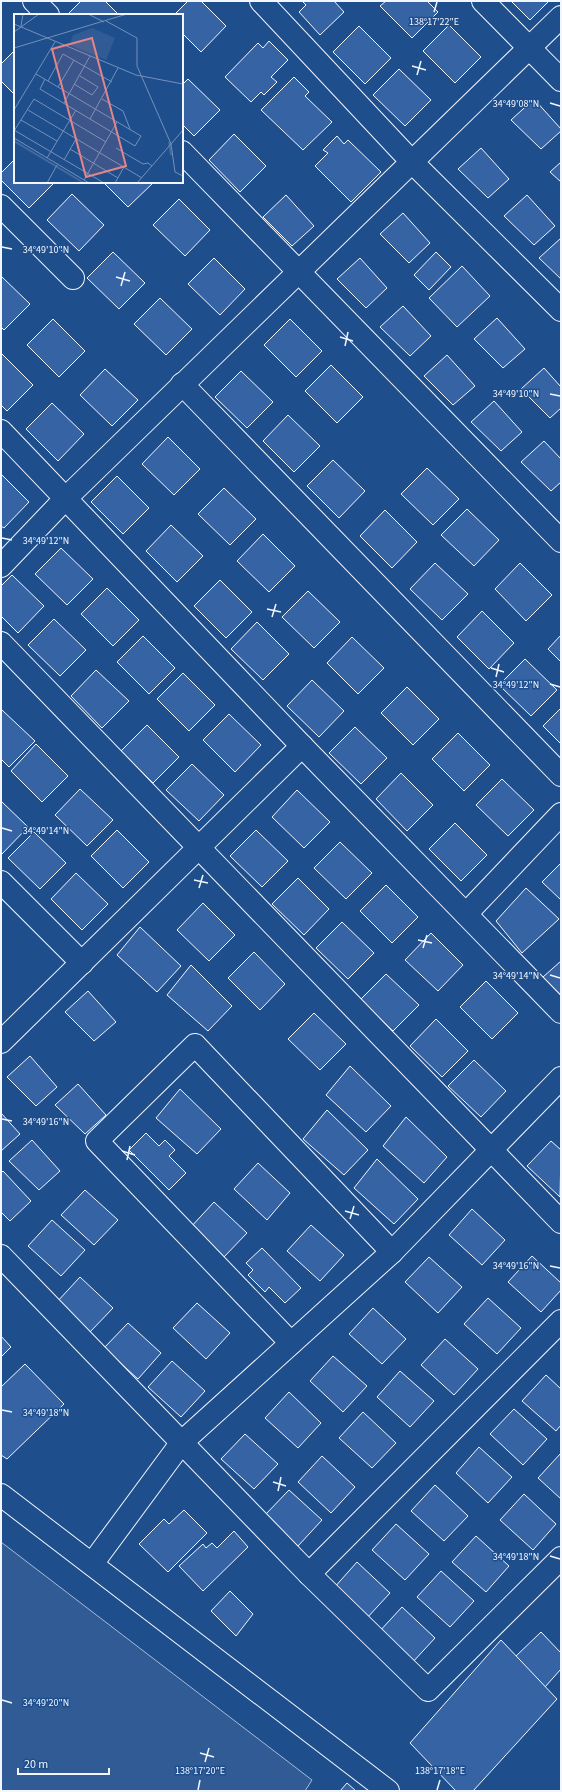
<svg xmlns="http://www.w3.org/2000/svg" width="562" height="1792" font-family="'Source Sans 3',sans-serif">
  <rect width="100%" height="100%" fill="#1f4e8c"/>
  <!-- green -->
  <polygon fill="#305b95" stroke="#a8bbd7" points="1,1542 312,1780 305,1791 1,1791"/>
  <!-- building -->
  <g fill="#3563a3" stroke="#f2f6ff">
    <polygon points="81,1 105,1 119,15 67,15"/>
    <polygon points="188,1 201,1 226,26 201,52 182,33 182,15 174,15"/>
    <polygon points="302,1 334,1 344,12 320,35 299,12 306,5"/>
    <polygon points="386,1 427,1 438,12 412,38 380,6"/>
    <polygon points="511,1 549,1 530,20"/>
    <polygon points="449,25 481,57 455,83 423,51"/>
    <polygon points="359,26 391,58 365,84 333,52"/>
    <polygon points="269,41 288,60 271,77 277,82 264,95 261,92 251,102 225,77 258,43 263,48"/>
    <polygon points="15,50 15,95 1,81 1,64"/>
    <polygon points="399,69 431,100 405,126 373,95"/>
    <polygon points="294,77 309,92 305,96 332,122 303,150 261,110"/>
    <polygon points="188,79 220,110 194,136 182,124 182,85"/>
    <polygon points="534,99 561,129 561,131 541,149 511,120"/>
    <polygon points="234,134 266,166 240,192 209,160"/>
    <polygon points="337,136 344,144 348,140 381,172 351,202 315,166 328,153 323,150"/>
    <polygon points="481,148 509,179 488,198 458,169"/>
    <polygon points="15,159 15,182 55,182 29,208 1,180 1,173"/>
    <polygon points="561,162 561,182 550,172"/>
    <polygon points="103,182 154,182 128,207"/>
    <polygon points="72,194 104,225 79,251 47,220"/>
    <polygon points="286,195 314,226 292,246 263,217"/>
    <polygon points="527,195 555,226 534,245 504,216"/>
    <polygon points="179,199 210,230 185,256 153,225"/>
    <polygon points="403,213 430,243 409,263 380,234"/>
    <polygon points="561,238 561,279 539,258"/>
    <polygon points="113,252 145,283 119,309 87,278"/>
    <polygon points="436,252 451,267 429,290 414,275"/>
    <polygon points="214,258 245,289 220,315 188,284"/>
    <polygon points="360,258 387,288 366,308 337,279"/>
    <polygon points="462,266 490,296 457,327 429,298"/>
    <polygon points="1,276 30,304 4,330 1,327"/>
    <polygon points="160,298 192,329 166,355 134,324"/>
    <polygon points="403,306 431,336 410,356 380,327"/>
    <polygon points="497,318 525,349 503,368 474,339"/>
    <polygon points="53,319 85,351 59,377 27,345"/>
    <polygon points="290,319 322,351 296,377 264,345"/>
    <polygon points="1,353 33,385 7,411 1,405"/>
    <polygon points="447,355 475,386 453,405 424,376"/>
    <polygon points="331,365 363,397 337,423 305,391"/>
    <polygon points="544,368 561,387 561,408 550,418 521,389"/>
    <polygon points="105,369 138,400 112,426 80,395"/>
    <polygon points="241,371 273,402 247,428 215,397"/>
    <polygon points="494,401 522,432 501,451 471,422"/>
    <polygon points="52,403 84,434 58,461 26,429"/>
    <polygon points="288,415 320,446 294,472 263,441"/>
    <polygon points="168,437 200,469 174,495 142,464"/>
    <polygon points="544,441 561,459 561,482 551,491 521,462"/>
    <polygon points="333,460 365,491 339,518 307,486"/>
    <polygon points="427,468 459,499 433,525 401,494"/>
    <polygon points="1,474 29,502 4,528 1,526"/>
    <polygon points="117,476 149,508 123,534 91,502"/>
    <polygon points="224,488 256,519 230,545 198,514"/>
    <polygon points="467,509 499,540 474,566 441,535"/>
    <polygon points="385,510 417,542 392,568 360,536"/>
    <polygon points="171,525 203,556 177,582 146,551"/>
    <polygon points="263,534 295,566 269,592 237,561"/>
    <polygon points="61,548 93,579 67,605 35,574"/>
    <polygon points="435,563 468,594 442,620 410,589"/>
    <polygon points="520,563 552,595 526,621 495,589"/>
    <polygon points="12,575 44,606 18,633 1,616 1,586"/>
    <polygon points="220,580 252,612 226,638 194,606"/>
    <polygon points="107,588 139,620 113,646 81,614"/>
    <polygon points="308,591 340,622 314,648 282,617"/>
    <polygon points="482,611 514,643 489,669 457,637"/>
    <polygon points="54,619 86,650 60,676 28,645"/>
    <polygon points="257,622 289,654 263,680 231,649"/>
    <polygon points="561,635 561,662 548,649"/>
    <polygon points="143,636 175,668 149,694 117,662"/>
    <polygon points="352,637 384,668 358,694 327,663"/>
    <polygon points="525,659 557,690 531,716 499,685"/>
    <polygon points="96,670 129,701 102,728 71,696"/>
    <polygon points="183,673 215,705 189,731 157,699"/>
    <polygon points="312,680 344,711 319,737 287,706"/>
    <polygon points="407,687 439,719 413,745 381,713"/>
    <polygon points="561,708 561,744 543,726"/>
    <polygon points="2,710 35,741 9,767 1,759 1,711"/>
    <polygon points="229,714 261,745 235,772 203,740"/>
    <polygon points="147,725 179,757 153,783 121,751"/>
    <polygon points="355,727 387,758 361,784 329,753"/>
    <polygon points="458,733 490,765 464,791 432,759"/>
    <polygon points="36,744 68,776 42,802 11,771"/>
    <polygon points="192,764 224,795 199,821 166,790"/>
    <polygon points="401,773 433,805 407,831 376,799"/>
    <polygon points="502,779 534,810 508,836 476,805"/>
    <polygon points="80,789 113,820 87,846 55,815"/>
    <polygon points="297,790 330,822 304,848 272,817"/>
    <polygon points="1,801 28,827 2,854 1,852"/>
    <polygon points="455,823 487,855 461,881 429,849"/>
    <polygon points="117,830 149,862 123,888 91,856"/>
    <polygon points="256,830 288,861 262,887 230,856"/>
    <polygon points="34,832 66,863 40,889 8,858"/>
    <polygon points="340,842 372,873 346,899 314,868"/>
    <polygon points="561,863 561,900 542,882"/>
    <polygon points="76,873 108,904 82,930 51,899"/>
    <polygon points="298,878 329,909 304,935 272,904"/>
    <polygon points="386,885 418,917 392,943 360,911"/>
    <polygon points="526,888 559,919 522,953 496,921"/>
    <polygon points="203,903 235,935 209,961 177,930"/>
    <polygon points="342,922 374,953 348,979 316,948"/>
    <polygon points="140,927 181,966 157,992 117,955"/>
    <polygon points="431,933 463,965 438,991 405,960"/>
    <polygon points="254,952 285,984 260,1010 228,978"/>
    <polygon points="561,961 561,996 543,977"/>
    <polygon points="191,965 232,1006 208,1031 167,995"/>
    <polygon points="386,974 419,1005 393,1031 360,1000"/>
    <polygon points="486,981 518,1013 492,1039 460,1007"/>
    <polygon points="88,991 116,1022 94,1041 65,1012"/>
    <polygon points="314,1013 346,1044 320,1070 288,1039"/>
    <polygon points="436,1019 468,1051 442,1077 410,1046"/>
    <polygon points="30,1056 57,1087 36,1106 7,1077"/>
    <polygon points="474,1060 506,1091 481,1117 448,1086"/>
    <polygon points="350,1066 391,1106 366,1132 326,1095"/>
    <polygon points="78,1084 106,1115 85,1134 55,1105"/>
    <polygon points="180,1089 221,1129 197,1154 156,1118"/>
    <polygon points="327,1110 368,1150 344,1175 303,1139"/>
    <polygon points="1,1113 20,1134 1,1151"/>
    <polygon points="406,1117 447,1157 424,1183 383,1146"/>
    <polygon points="146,1133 159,1146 165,1140 175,1150 169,1156 186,1173 169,1190 129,1150"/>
    <polygon points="32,1140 60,1171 39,1190 9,1161"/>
    <polygon points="551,1141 561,1150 560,1197 527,1166"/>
    <polygon points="377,1159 418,1199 394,1224 354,1188"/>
    <polygon points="258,1163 290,1193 267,1220 234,1189"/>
    <polygon points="3,1171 31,1201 10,1221 1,1212 1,1173"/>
    <polygon points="85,1190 118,1220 94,1245 61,1215"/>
    <polygon points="214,1202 247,1233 223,1258 190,1228"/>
    <polygon points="472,1209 505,1240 482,1265 449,1235"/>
    <polygon points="52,1220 85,1250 61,1276 28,1246"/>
    <polygon points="311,1225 344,1255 320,1281 287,1251"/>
    <polygon points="262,1248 301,1288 285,1303 269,1287 265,1292 248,1275 253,1270 246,1263"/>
    <polygon points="532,1256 561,1283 561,1290 541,1312 508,1282"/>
    <polygon points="429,1257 462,1287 438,1313 405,1282"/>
    <polygon points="80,1277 113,1308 89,1333 56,1303"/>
    <polygon points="488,1298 521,1328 497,1354 464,1324"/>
    <polygon points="197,1303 230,1333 206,1359 173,1328"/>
    <polygon points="373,1308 406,1339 382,1364 349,1334"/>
    <polygon points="128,1323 161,1353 138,1379 104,1348"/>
    <polygon points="1,1336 11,1347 1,1357"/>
    <polygon points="445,1339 478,1369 454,1395 421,1365"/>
    <polygon points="333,1356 367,1386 343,1412 310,1381"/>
    <polygon points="172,1361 205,1391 181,1417 148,1387"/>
    <polygon points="25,1364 64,1404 7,1459 1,1455 1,1387"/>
    <polygon points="400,1371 434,1401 410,1427 377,1397"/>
    <polygon points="546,1375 561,1389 561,1425 556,1431 522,1401"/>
    <polygon points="289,1392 321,1423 298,1448 265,1418"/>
    <polygon points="514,1409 547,1439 523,1465 490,1434"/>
    <polygon points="363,1412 396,1443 372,1468 339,1438"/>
    <polygon points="245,1434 278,1464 254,1489 221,1459"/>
    <polygon points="479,1447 512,1477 488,1503 456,1473"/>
    <polygon points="561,1453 561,1499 538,1478"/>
    <polygon points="322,1456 355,1487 331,1513 298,1482"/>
    <polygon points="435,1485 468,1516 444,1541 411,1511"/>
    <polygon points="289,1490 322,1520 298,1546 265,1515"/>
    <polygon points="524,1494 556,1524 533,1550 500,1520"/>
    <polygon points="184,1510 207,1533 168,1572 139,1544 164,1519 169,1524"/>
    <polygon points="396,1524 429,1554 405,1580 372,1550"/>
    <polygon points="234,1531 248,1547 203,1591 179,1566 203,1544 206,1548 212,1543 217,1548"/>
    <polygon points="476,1536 509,1566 486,1592 452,1562"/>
    <polygon points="357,1562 390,1593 366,1619 333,1589"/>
    <polygon points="441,1571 474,1601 450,1627 417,1597"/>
    <polygon points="230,1591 253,1614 236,1636 211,1611"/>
    <polygon points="402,1607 435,1638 411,1664 378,1633"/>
    <polygon points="541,1632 561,1653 561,1669 545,1687 514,1658"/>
    <polygon points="501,1640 557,1699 473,1791 456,1791 410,1743"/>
    <polygon points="347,1783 356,1791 340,1791"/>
  </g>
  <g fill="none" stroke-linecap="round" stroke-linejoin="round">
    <!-- minor casing -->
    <g stroke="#f2f6ff" stroke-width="24">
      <g id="minor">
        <polyline points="34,1 48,15"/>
        <polyline points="261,1 412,162 561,310"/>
        <polyline points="483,1 561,80"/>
        <polyline points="182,152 561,541"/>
        <polyline points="1,206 73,278"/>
        <polyline points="182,384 561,775"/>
        <polyline points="1,431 302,746 561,1012"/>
        <polyline points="1,566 66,498 561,17"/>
        <polyline points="1,643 561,1222"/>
        <polyline points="1,882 82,963"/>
        <polyline points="466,914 561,814"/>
        <polyline points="1,1042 302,746"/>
        <polyline points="1,1256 309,1574 428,1690 561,1558"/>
        <polyline points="291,1343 97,1141 195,1045 392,1252"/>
        <polyline points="92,1564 182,1442 392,1252 561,1078"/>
        <polyline points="309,1574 561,1321"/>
      </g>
    </g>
    <!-- tertiary casing -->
    <g stroke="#f2f6ff" stroke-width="24">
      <polyline id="tertiary" points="1,1495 388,1791"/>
    </g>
    <!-- minor -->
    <use href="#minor" stroke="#1f4e8c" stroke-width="22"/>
    <!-- tertiary -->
    <use href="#tertiary" stroke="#1f4e8c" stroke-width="22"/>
  </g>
  <!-- ticks -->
  <path fill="none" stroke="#f2f6ff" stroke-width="1.5" d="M434 12 437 2M412 66 426 70M417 75 421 61M550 103 560 106M2 247 12 249M116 277 130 281M121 286 125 272M340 337 353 341M345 346 348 332M550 394 560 396M2 538 12 540M267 609 281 612M272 617 276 604M491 668 504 672M496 677 499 664M550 684 560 687M2 828 12 831M194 880 208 883M199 888 203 875M418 940 432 943M423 948 427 935M550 975 560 978M2 1119 12 1121M122 1151 135 1155M127 1160 130 1146M345 1211 359 1215M350 1219 354 1206M550 1266 560 1268M2 1410 12 1412M273 1482 286 1486M278 1491 281 1477M550 1556 560 1559M2 1700 12 1703M200 1753 214 1757M205 1762 209 1748M198 1790 200 1780M437 1790 440 1780"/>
  <!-- overview -->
  <g transform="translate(14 14)">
    <rect width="169" height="169" fill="#1f4e8c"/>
    <path d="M78 14 101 24 92 46 56 31 59 21Z" fill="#305b95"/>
    <path fill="none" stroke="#446ba0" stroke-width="2" d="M0 127 70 169M155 128 157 141"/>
    <path fill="none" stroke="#7391ba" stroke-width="1" d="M74 0 90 8M92 7 123 24V52L157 130 123 169M0 10 122 61 169 70M7 12 9 0M0 18 25 0M0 34 113 0M22 60 127 122 121 132 26 75 31 65M34 67 49 40 98 68M60 70 78 81 84 73 66 62M44 73 60 46M88 85 109 97 116 115M50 89 76 42M0 96 41 28M14 96 128 164M76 105 104 54M7 106 43 127M0 116 90 169M169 116 157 130 161 158 169 162M0 117 20 85 92 128M0 124 75 169M102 134 129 150 134 149 138 152M56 135 104 164M33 144 62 96M50 146 62 125M70 166 103 108M33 169 43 151M101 169 110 153"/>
    <path fill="#e38589" fill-opacity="0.15" stroke="#e38589" stroke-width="2" d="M78 24 112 152 72 163 38 35Z"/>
    <rect width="169" height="169" fill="none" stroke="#f2f6ff" stroke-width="2"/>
  </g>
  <g font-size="10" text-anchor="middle" fill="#f2f6ff" stroke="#1f4e8c" stroke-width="3" stroke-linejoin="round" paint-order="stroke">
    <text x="434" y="25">138°17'22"E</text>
    <text x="516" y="107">34°49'08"N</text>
    <text x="46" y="253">34°49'10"N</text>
    <text x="516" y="397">34°49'10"N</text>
    <text x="46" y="544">34°49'12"N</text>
    <text x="516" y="688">34°49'12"N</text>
    <text x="46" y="834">34°49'14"N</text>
    <text x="516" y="979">34°49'14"N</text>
    <text x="46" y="1125">34°49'16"N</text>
    <text x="516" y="1269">34°49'16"N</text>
    <text x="46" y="1416">34°49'18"N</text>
    <text x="516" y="1560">34°49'18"N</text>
    <text x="46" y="1706">34°49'20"N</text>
    <text x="200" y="1774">138°17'20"E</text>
    <text x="440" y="1774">138°17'18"E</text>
  </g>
  <!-- border -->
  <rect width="562" height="1792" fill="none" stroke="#f2f6ff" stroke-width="4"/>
  <!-- scale -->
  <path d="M18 1768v6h91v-6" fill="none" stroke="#f2f6ff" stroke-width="2"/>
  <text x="24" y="1768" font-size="12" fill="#f2f6ff" stroke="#1f4e8c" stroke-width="3" paint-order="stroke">20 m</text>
</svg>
